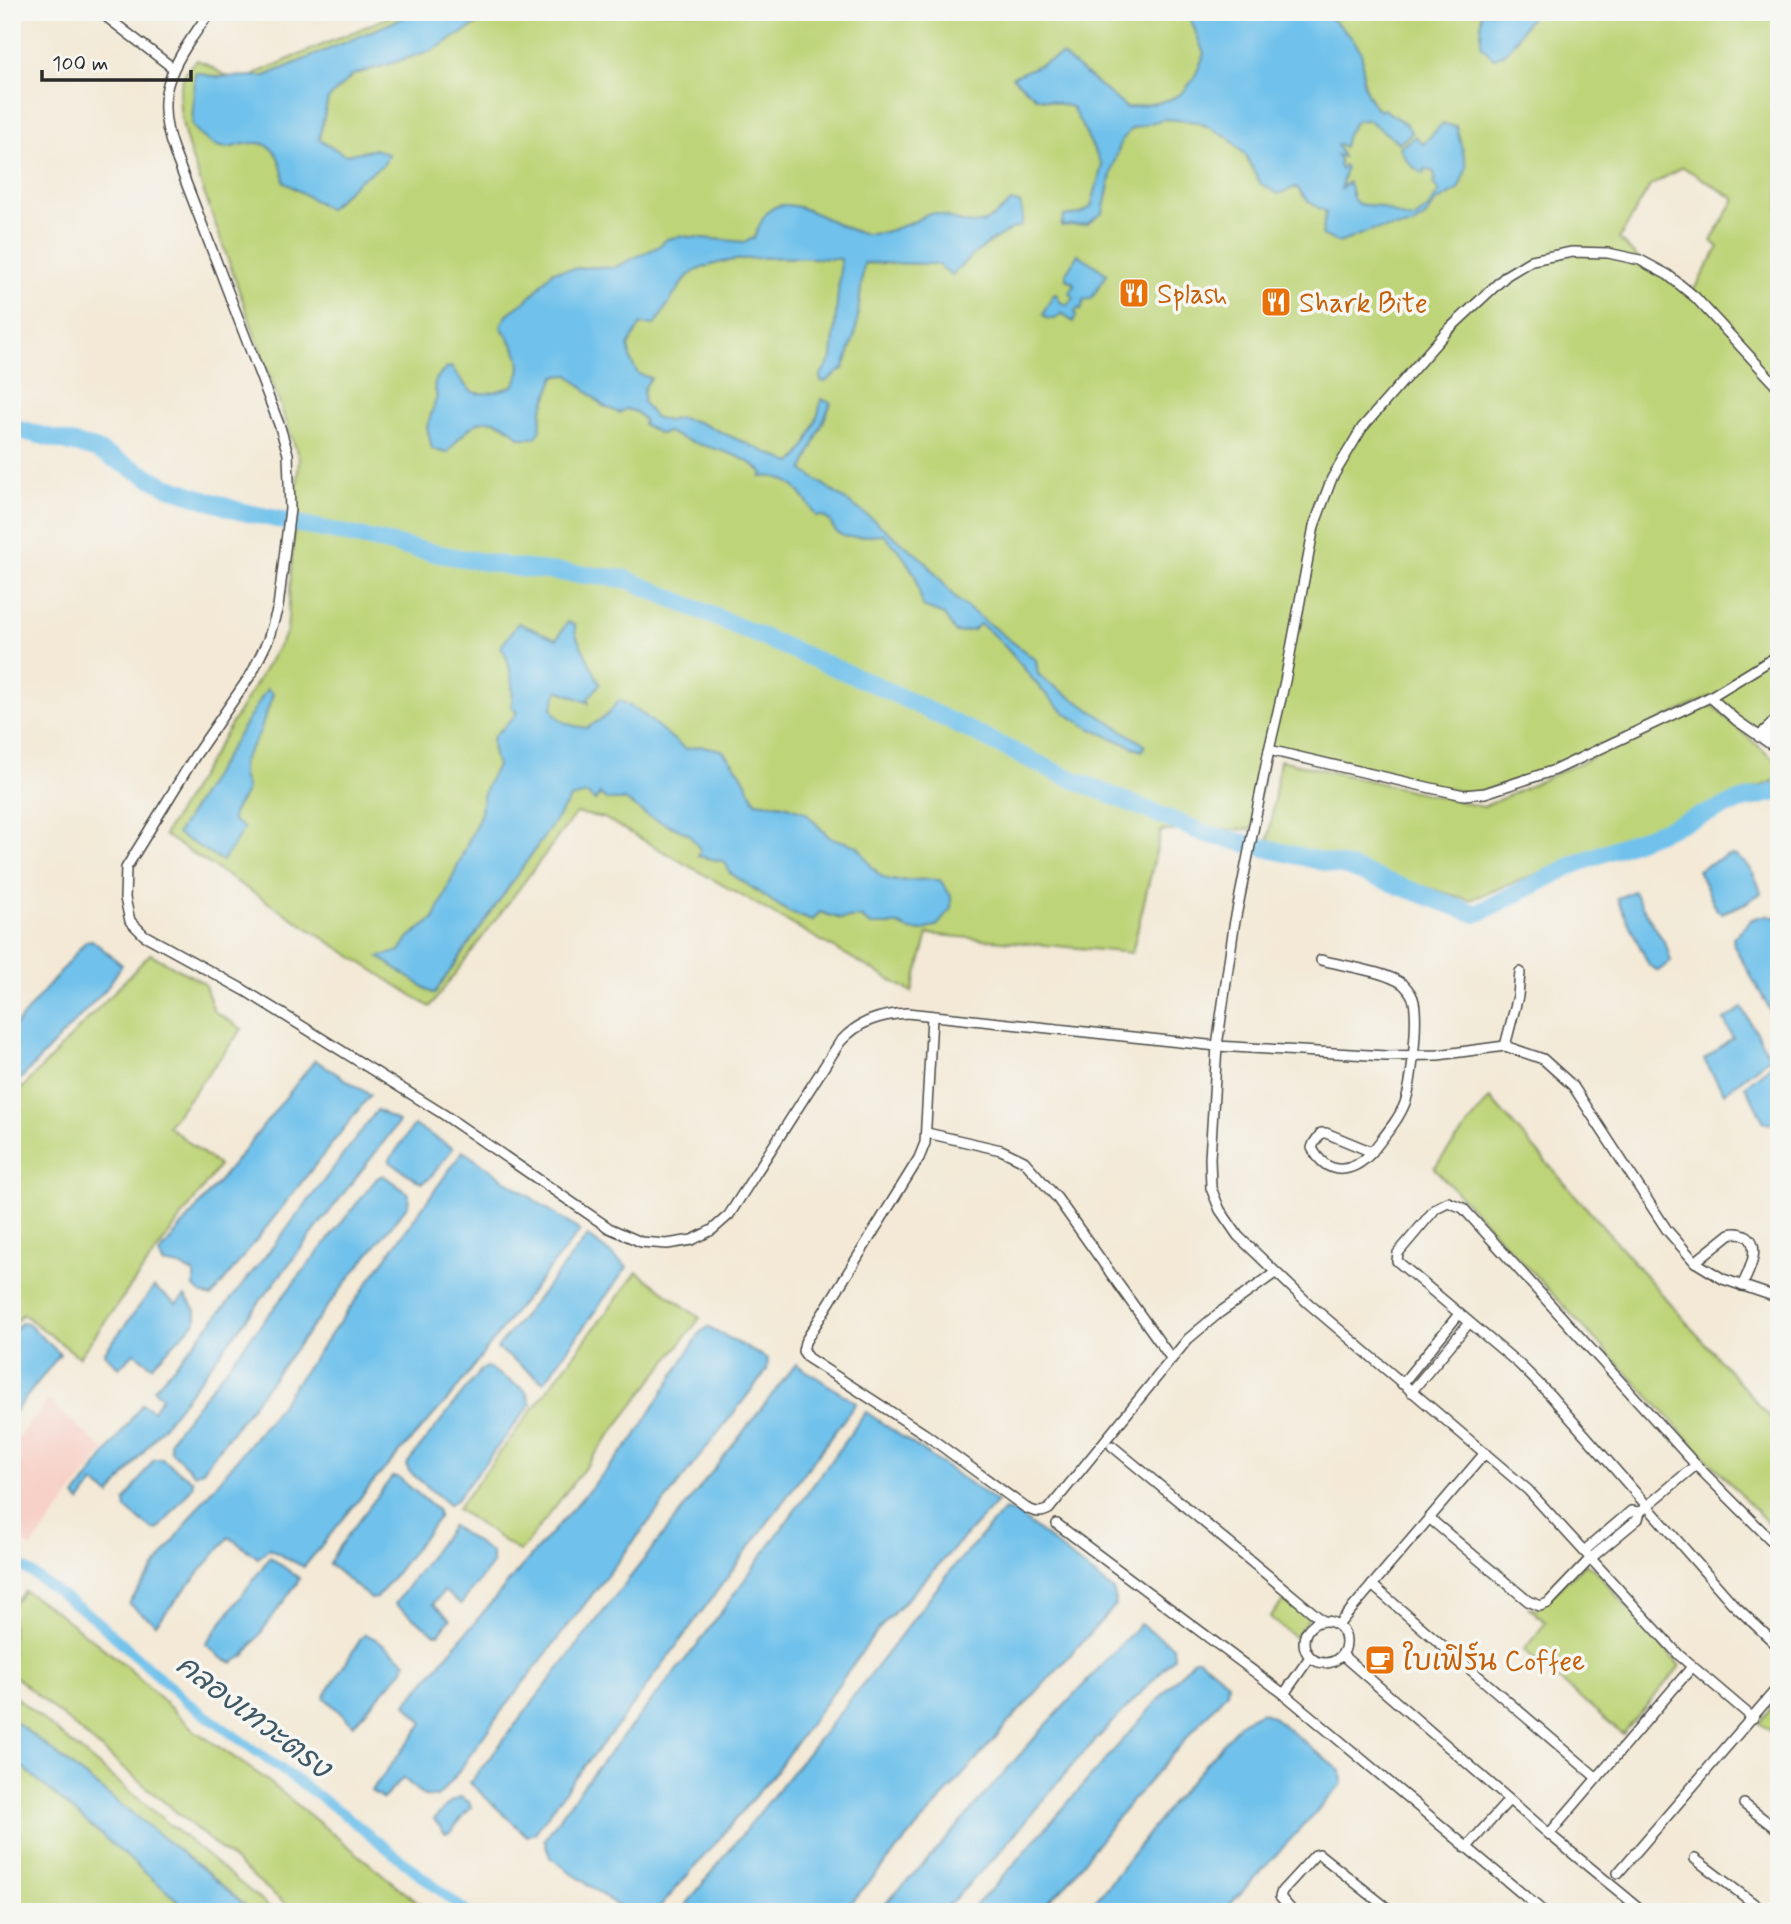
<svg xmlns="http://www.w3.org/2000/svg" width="1791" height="1924" font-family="Mynerve,'Playpen Sans Thai',sans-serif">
  <rect width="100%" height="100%" fill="#f6f6f2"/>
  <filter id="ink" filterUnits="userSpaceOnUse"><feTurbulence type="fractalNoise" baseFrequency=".0143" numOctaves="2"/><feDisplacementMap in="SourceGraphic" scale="14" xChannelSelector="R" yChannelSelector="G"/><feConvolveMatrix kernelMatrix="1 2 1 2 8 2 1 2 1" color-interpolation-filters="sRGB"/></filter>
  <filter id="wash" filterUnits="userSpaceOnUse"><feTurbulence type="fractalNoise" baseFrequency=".00686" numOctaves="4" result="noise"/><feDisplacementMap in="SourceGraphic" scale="28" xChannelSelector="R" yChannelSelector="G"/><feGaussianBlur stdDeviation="1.57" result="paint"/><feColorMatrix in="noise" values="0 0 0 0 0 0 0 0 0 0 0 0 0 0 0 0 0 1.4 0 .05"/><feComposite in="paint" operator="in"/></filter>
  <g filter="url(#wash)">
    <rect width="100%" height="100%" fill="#f3e9d6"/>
    <!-- built -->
    <polygon fill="#f7d1c8" points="48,1400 104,1450 31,1548 12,1532 12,1445"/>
    <!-- green -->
    <g fill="#bed478" stroke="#748052" stroke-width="2" fill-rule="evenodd">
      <path d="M400 12H1779V716L1759 737 1710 697 1555 770 1472 794 1269 750 1252 829 1161 831 1132 953 928 934 912 992 604 818 576 813 430 1007 164 835 287 632 299 458 192 159C183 130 167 82 197 60 220 68 233 91 259 72ZM1683 167 1735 199 1711 241 1719 247 1691 294 1640 260 1619 239 1650 186Z"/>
      <polygon points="1710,704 1779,764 1779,779 1470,900 1268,842 1280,760 1483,807"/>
      <polygon points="150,954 204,983 214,1011 242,1029 168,1126 219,1166 79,1357 23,1314 12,1325 12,1099"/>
      <polygon points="1490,1098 1779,1428 1779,1535 1434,1168"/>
      <polygon points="637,1272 700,1318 520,1552 457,1509"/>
      <polygon points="1585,1564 1591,1566 1680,1666 1623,1734 1524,1650 1546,1622 1528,1607 1536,1609"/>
      <polygon points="25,1591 57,1612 125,1665 194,1730 263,1777 429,1912 295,1912 12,1674 12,1606"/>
      <polygon points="1286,1598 1310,1617 1294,1637 1270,1617"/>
      <polygon points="12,1694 275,1912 253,1912 205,1871 12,1719"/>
      <polygon points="1779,1699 1779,1734 1777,1736 1760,1723"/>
      <polygon points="12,1758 191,1912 12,1912 12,1848 19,1838 20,1830 12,1818"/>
    </g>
    <!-- water -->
    <g fill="#6fc1eb" stroke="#4d768b" stroke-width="2">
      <path d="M417 12H498L431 51 353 75 328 99 319 139 345 155 375 149 388 154 384 164 357 182 328 209 284 182C282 164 277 142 254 143 241 143 230 151 217 146 206 142 199 134 192 125L195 72 215 77 265 76Z"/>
      <path d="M1188 12H1323C1335 22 1351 34 1359 48 1365 59 1362 70 1363 81 1365 92 1372 103 1379 111L1383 109 1406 124 1412 133 1399 143 1371 122 1366 120 1356 121 1347 134 1344 147 1339 144 1337 145 1343 157 1336 155 1340 161 1339 166 1341 169 1343 165 1346 167 1341 189 1348 182C1353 188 1350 197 1356 202 1362 207 1371 204 1378 206 1392 210 1397 218 1414 219L1428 208 1439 192 1433 183 1435 180 1434 172 1425 169 1424 174C1412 168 1404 159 1400 147L1415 136 1423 144 1442 124 1456 126 1467 167 1458 190 1436 202 1425 217 1412 226 1372 230 1339 243 1322 235 1326 212 1309 202 1296 187 1278 194 1260 183 1246 156 1228 137 1198 122 1164 119 1131 129 1122 140 1113 166 1103 213 1087 224 1061 226 1064 216 1080 214 1091 207 1102 165 1072 107 1036 97 1012 77 1062 55 1127 108C1173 100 1188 102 1204 54Z"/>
      <path d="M1481 12H1538C1519 23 1517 53 1493 58L1481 45Z"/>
      <path d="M1545 12H1617L1600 21C1577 14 1565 25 1545 12Z"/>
      <path d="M1011 202 1020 203 1023 217 1021 226C1001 231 966 259 952 275L937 264 864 263 856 331 844 368 825 382 821 381 820 376 832 358 841 259C801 258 727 252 692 273 683 277 662 315 655 325L641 324 628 346 631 361 638 374 651 378 644 388 643 402 654 417 667 421 680 418 698 422 791 463C804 457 820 414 821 399L831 403 803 470 871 518 925 561 956 599 1036 660 1038 674 1046 681 1145 745 1142 751C1115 738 1083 729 1061 709 1031 683 1012 647 980 624L973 630 956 633 944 615 923 607 915 575 901 553 883 534C863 534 838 547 830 521L822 516H816C803 495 790 473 761 477L763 473C739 448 697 449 668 432L660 434 643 424 644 420 636 412 626 409 619 413 603 406 569 375 555 376 542 410 540 431 535 438H520C488 405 471 423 447 453L432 449 427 427 437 396C431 382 436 378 447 368L451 367C457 374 463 384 470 390 479 398 504 390 514 385 528 362 514 346 501 327 507 308 517 310 529 298 537 290 545 280 553 271L591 267 613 268 658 247 667 239 681 236 745 242 754 238C758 229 762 216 770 210 792 191 840 231 865 234 881 235 896 228 911 223 917 221 923 215 930 213 938 212 943 216 950 218 980 231 990 221 1011 202Z"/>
      <polygon points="1078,254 1107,274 1091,299 1084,300 1081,310 1079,308 1075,311 1076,316 1073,322 1062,313 1055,319 1048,319 1043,314 1053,295 1056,294 1060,302 1067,305 1073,299 1073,296 1069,293 1074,286 1073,282 1066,279 1066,273"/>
      <path d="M567 622 575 625 576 635 600 684 588 699 589 703 558 690 552 708C558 723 571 726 587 728L607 715 619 700 639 711 685 749 702 746 722 750 741 773 756 802 784 805 805 812 829 837 858 846C887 896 893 876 940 880L951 896V908L938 925 923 931 909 930 899 925H871L860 917 841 919 820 912 812 921 787 911 730 873 725 862 698 856 701 851 689 834 648 816 625 800H607L600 794 595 801 587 794 571 798 434 994 379 957 400 951 409 937 434 919 481 813C482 793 487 783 497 766 484 725 499 741 517 712L511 707C515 694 510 657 501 647L518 623 557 639Z"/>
      <path d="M267 689 273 694 259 734 242 762V776L247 789C243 800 232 809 232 820L244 828 223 861 177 834Z"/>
      <path d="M1734 855C1748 863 1757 878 1761 893L1744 904 1721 913 1717 910 1698 870 1725 856Z"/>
      <polygon points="1633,891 1666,945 1671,961 1658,971 1649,965 1617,899"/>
      <polygon points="1767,915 1779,918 1779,1026 1734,946 1733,938 1752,919"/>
      <polygon points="92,940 122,965 106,989 12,1088 12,1029 86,941"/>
      <polygon points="1742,1008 1770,1057 1724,1093 1704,1060 1733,1038 1724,1020"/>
      <polygon points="315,1060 370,1095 217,1290 211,1297 200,1293 194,1287 194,1273 180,1266 163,1263 159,1254 238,1158"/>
      <polygon points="1774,1063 1779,1072 1779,1118 1769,1124 1764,1122 1745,1086"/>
      <path d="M377 1110 399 1122 110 1495 94 1483 80 1502 75 1497 142 1404 153 1411 162 1397 154 1389C234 1300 305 1206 377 1110Z"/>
      <polygon points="414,1125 453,1148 429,1179 421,1183 389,1161"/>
      <polygon points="463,1151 580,1231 517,1309 451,1396 374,1481 304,1567 269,1549 258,1558 229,1537 156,1624 129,1604 137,1592 202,1502 272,1416"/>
      <polygon points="383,1175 409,1194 408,1205 344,1285 202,1471 195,1474 171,1451 170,1442 174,1434 377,1178"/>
      <polygon points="588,1236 627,1267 544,1382 497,1348"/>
      <polygon points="154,1287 176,1304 185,1296 196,1310 196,1321 152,1366 134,1353 119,1368 104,1353"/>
      <polygon points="21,1323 28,1324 60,1354 12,1415 12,1333"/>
      <polygon points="708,1327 768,1359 767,1370 497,1717 451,1782 437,1797 424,1796 403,1778 383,1799 371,1791 423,1723 406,1704 518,1571 633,1440 700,1333"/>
      <polygon points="796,1364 856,1403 618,1725 576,1776 535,1833 527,1836 470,1783"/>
      <polygon points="487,1367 526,1391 531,1404 455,1501 449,1505 410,1472 406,1465 480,1371"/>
      <polygon points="866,1412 997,1502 878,1630 770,1779 656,1912 626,1912 550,1857 544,1840 584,1784 698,1644"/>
      <polygon points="154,1459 162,1459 193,1481 192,1487 159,1529 153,1530 126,1509 125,1501"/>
      <polygon points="392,1477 398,1477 438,1511 438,1518 377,1598 371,1599 329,1564 338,1548"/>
      <polygon points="1004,1510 1016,1513 1114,1591 1115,1606 1009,1722 843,1912 680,1912 874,1670 951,1570"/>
      <polygon points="452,1526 492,1553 492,1564 461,1604 444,1591 433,1604 450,1619 439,1634 435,1634 395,1604"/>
      <polygon points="270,1557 299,1578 297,1583 244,1656 233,1663 221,1658 206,1644"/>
      <polygon points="1140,1624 1173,1646 1174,1658 1076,1761 997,1855 942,1912 877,1912 932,1855 1038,1734"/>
      <polygon points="365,1634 374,1638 406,1662 402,1671 353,1725 324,1697 360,1640"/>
      <polygon points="1194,1659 1199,1659 1228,1682 1227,1692 1115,1820 1066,1885 1037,1912 969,1912 1000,1880"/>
      <polygon points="1261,1712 1273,1717 1341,1771 1342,1784 1223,1912 1084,1912 1107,1887 1175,1799 1242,1722"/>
      <polygon points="12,1719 205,1871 253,1912 191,1912 12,1758"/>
      <polygon points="461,1797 469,1802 471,1807 450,1832 445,1833 434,1819 450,1802"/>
    </g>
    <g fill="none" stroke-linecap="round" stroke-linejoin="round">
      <!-- canal -->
      <polyline stroke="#6fc1eb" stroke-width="10" points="12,1559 95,1619 187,1702 341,1812 467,1912"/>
      <!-- river -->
      <polyline stroke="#6fc1eb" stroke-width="18" points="12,428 95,449 166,486 239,511 444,555 519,568 626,579 880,687 1062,775 1206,834 1350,868 1476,914 1573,865 1739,801 1779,791"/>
    </g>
  </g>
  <g filter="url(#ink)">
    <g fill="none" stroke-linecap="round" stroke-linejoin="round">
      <!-- street casing -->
      <g stroke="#494845" stroke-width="12">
        <g id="street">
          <polyline points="100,12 173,68"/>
          <path d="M211 12C203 20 198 30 191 39 163 80 157 107 175 154L280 427 288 454 290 509 278 607 268 640 252 673 195 756 126 868 125 898 130 921 144 935 244 990 443 1114 609 1228 641 1242 667 1244 692 1240 712 1230 729 1215 840 1042C859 1021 879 1015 907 1013L1217 1046 1386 1056 1438 1055 1505 1046 1543 1059 1573 1086 1667 1230 1695 1262 1723 1279 1779 1298"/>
          <polyline points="1779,388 1695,297 1668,275 1640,260 1608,253 1572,252 1532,260 1507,275 1447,331 1362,428 1332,478 1314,526 1285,681 1269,750 1431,788 1464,795 1485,793 1555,770 1710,697 1779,655"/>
          <polyline points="1710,697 1736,720 1779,750"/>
          <polyline points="1765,730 1779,741"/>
          <polyline points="1759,737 1779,716"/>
          <polyline points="1269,750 1234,926 1217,1046 1210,1158 1211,1188 1220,1210 1238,1236 1308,1303 1528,1490 1679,1655 1753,1718"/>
          <path d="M1321 960C1344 966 1384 971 1403 984 1408 989 1413 995 1414 1002 1418 1021 1412 1084 1405 1103 1398 1121 1384 1136 1372 1152"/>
          <path d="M932 1017 925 1143 919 1158 805 1342 803 1351 808 1358 925 1434 1026 1508C1035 1512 1040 1514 1049 1509L1188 1339 1219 1313 1275 1273"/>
          <polyline points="1505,1046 1518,996 1520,972"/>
          <polyline points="927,1133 1001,1150 1024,1161 1057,1198 1171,1358"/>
          <path d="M1321 1133H1326L1372 1152C1353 1173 1328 1178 1312 1148L1314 1143Z"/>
          <path d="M1695 1262 1730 1234C1736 1232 1741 1233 1747 1236 1762 1247 1748 1273 1742 1286"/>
          <polyline points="1402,1384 1459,1314"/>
          <polyline points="1411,1392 1469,1323"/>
          <polyline points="1112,1446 1323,1621"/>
          <polyline points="1429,1518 1528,1601 1540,1606 1548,1603 1591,1558 1638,1519 1640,1512 1696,1465"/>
          <polyline points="1057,1524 1284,1694"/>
          <polyline points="1779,1548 1696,1465 1463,1208 1448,1202 1436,1208 1398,1253 1397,1261 1519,1364 1550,1395 1732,1603 1779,1647"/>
          <polyline points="1584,1551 1631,1511 1640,1512"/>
          <polyline points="1372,1585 1597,1778"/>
          <circle cx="1325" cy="1642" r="21"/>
          <polyline points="1338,1625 1485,1453"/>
          <polyline points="1342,1655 1549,1834 1644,1912"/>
          <polyline points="1310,1657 1284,1694 1544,1912"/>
          <polyline points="1744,1804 1779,1831"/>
          <polyline points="1549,1834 1692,1667"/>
          <polyline points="1466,1848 1509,1800"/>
          <polyline points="1695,1859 1765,1912"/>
          <polyline points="1618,1873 1779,1686"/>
          <polyline points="1293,1912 1280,1897 1282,1891 1315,1855 1319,1854 1392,1912"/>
        </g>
      </g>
      <!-- street -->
      <use href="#street" stroke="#fff" stroke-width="9"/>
    </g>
  </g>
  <!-- icons -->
  <defs>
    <g id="restaurant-square" transform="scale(1.575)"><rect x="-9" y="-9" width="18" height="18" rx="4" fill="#e8710a" stroke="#f6f6f2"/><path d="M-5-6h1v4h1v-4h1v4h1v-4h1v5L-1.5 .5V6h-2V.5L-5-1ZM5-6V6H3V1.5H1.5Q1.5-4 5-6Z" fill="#fff"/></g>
    <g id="cafe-square" transform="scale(1.575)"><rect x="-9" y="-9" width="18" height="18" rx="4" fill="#e8710a" stroke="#f6f6f2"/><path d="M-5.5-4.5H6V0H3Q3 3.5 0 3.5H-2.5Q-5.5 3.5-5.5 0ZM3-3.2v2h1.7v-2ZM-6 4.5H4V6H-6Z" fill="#fff"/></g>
  </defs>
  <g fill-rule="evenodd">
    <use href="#restaurant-square" x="1134" y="293"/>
    <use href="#restaurant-square" x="1276" y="302"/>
    <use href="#cafe-square" x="1380" y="1660"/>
  </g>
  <g text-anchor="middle" stroke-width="7" stroke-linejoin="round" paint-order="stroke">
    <!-- food labels -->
    <g font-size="28" fill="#c56008" stroke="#f6f6f2" text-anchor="start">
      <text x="1157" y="303">Splash</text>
      <text x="1299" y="312">Shark Bite</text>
      <text x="1403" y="1670">ใบเฟิร์น Coffee</text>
    </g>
    <!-- water labels -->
    <g font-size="30" font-style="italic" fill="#3f5865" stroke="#f6f6f2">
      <text transform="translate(254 1716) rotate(37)" y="10">คลองเทวะตรง</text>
    </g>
  </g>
  <!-- margin -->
  <rect width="1791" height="1924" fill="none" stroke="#f6f6f2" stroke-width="42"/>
  <!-- scale -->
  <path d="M42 70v10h149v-10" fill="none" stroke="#2b2b2b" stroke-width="3.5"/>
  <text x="52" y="70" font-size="21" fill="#2b2b2b" stroke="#f6f6f2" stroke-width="5" paint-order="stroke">100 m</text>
</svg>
